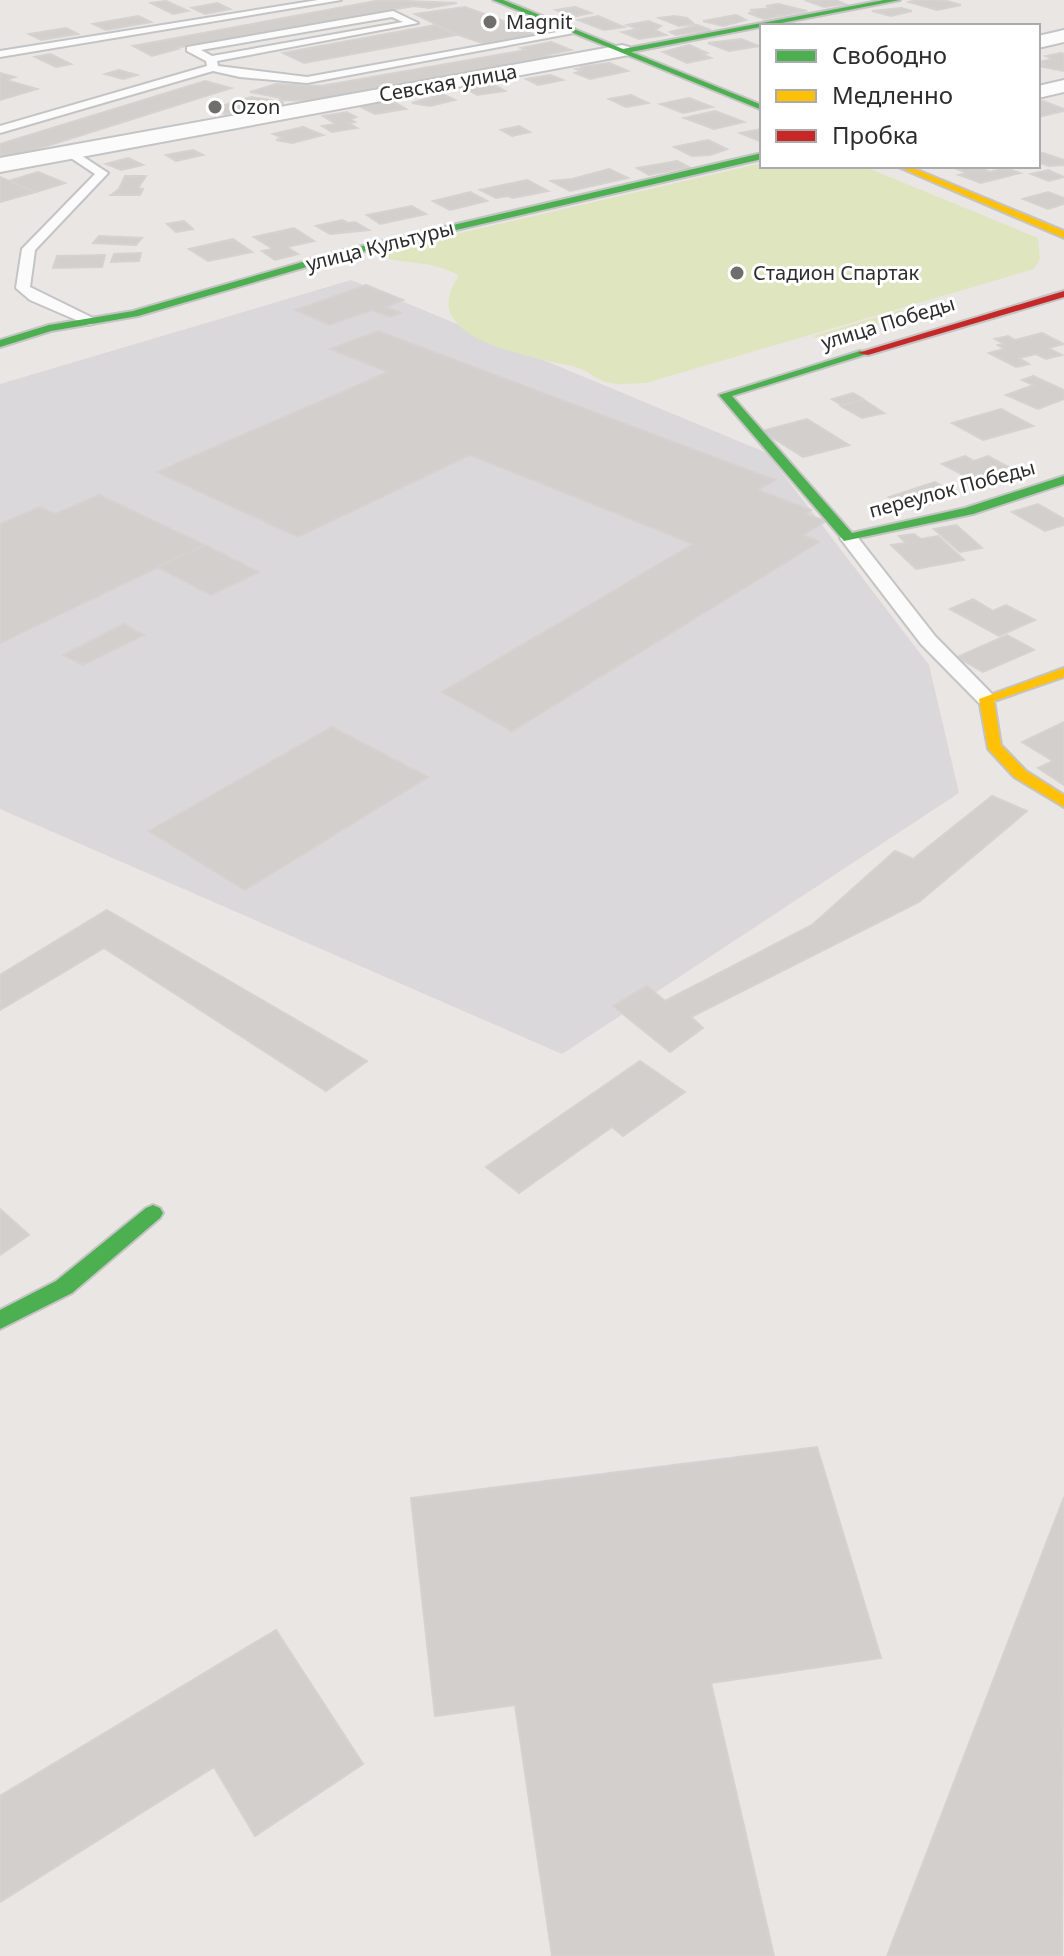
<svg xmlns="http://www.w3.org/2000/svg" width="1064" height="1956" font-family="'Noto Sans',sans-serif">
  <rect width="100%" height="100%" fill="#eae6e4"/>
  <!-- industrial -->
  <polygon fill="#dad8db" points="351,280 767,453 929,665 959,793 562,1054 0,809 0,384"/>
  <!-- pitch -->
  <g fill="#dfe5bf">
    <path d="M762 163V166H863L1038 238 1040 259 1034 269 646 383C633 383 614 386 603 381 593 377 586 369 575 367 535 357 412 340 459 276 428 257 399 267 374 253Z"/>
    <polygon points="900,310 910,315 823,340 813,336"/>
  </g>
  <!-- building -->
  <g fill="#d2cfcd" stroke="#d5d2d0" stroke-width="2">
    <polygon points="381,0 457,3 429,8 414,6 175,48 178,49 152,56 133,46"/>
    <polygon points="805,0 836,0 845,4 824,7"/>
    <polygon points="916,0 943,0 961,5 937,10 909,2"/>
    <polygon points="166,1 188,11 173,14 151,3"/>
    <polygon points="217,3 230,9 205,14 192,8"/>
    <polygon points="778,4 807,11 764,19 748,13 755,12 750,10 773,8 766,6"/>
    <polygon points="465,7 506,22 535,35 491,46 456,34 415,14"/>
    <polygon points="575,7 591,13 572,17 556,10"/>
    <polygon points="901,8 912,11 891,16 872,11"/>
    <polygon points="736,15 746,20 723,26 703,21"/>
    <polygon points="138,16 151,22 106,30 93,24"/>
    <polygon points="598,16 624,27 604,30 578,20"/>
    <polygon points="674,16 687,18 694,24 679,26 659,18"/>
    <polygon points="648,21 661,26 655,30 666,35 639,39 622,32 638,29 627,25"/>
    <polygon points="435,25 456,35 304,63 283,53"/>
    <polygon points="697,25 711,30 676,35 670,32"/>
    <polygon points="66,28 78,34 41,40 29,34"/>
    <polygon points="741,39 759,46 729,51 708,43"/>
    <polygon points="551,42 571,50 546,55 552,57 313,101 280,100 281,98 250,92 276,84 321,86 526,50 521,48"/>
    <polygon points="689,45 707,53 702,54 711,58 687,63 663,52"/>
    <polygon points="1061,53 1064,54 1064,71 1038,66 1045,64 1039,62 1053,59 1046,56"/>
    <polygon points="50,54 71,64 56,67 35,57"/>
    <polygon points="609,63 628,71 590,79 575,73 581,71 576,69 583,68 580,67"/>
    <polygon points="119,70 137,75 123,79 105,74"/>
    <polygon points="0,73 15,77 6,80 37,89 0,100"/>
    <polygon points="550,75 563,80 538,85 526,79"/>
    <polygon points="205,81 231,88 9,158 0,155 0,144"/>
    <polygon points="495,85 505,91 477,95 467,89"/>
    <polygon points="442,94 455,100 430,106 412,103"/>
    <polygon points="631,95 648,103 626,107 609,99"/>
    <polygon points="251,97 283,102 282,106 225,114 211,109"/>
    <polygon points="689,98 712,107 683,113 660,104"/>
    <polygon points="1043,101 1064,109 1064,111 1038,117 1038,102"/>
    <polygon points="394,102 406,109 375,114 359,106"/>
    <polygon points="715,111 744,122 714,129 684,118"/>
    <polygon points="347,112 356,117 350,119 355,122 349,123 357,128 332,132 322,126 336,124 323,116"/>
    <polygon points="519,126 530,132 512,136 501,130"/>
    <polygon points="303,127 323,135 292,143 276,140 283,138 273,134"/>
    <polygon points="762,129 762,142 740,133"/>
    <polygon points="708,140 727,149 710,155 692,156 674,147"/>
    <polygon points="193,150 203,155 176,161 166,155"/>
    <polygon points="1043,153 1064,160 1064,165 1049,166 1038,162 1038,154"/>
    <polygon points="128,158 143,165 121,170 106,164"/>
    <polygon points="677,161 689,167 649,175 637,168"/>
    <polygon points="976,166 990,172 1006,168 1020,173 981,183 959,175 967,173 957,169"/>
    <polygon points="609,169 628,178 570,191 551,181 572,179"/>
    <polygon points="1048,170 1064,177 1049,181 1031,174"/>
    <polygon points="38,172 65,183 36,192 9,181"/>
    <polygon points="125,176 146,176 138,188 143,189 140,195 111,195 119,189"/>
    <polygon points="0,177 9,181 36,192 0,202"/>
    <polygon points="527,180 548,191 513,198 508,196 496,198 480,190"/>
    <polygon points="470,192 487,201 450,210 433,201"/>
    <polygon points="1048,192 1064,198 1064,204 1048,209 1023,199"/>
    <polygon points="412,206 426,214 380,224 367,215"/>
    <polygon points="342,220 348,223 355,222 369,230 330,234 316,226"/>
    <polygon points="184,221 193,229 176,232 167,224"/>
    <polygon points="294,228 314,241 287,247 298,254 275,260 262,251 273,249 254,237"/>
    <polygon points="99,236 142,238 136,245 93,243"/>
    <polygon points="233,239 252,252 208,261 189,249"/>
    <polygon points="141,253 139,261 111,262 114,254"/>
    <polygon points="105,255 102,267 53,268 57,256"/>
    <polygon points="366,285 403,300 386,307 401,313 390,317 372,310 329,325 295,310"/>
    <polygon points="378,331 775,480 758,490 811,510 805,514 826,521 803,535 819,542 512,731 442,692 693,544 470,455 298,537 157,472 388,372 330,349"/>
    <polygon points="1042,333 1064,344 1048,348 1062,355 1046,359 1036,354 1019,358 1029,364 1016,367 989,353 1004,349 998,345 1004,344 995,339 1008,336 1015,340"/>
    <polygon points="1033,376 1064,390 1064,399 1038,409 1006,395 1034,385 1022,380"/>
    <polygon points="853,393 863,399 841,405 832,399"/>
    <polygon points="864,400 884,413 862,418 841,406"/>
    <polygon points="1001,409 1033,426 983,440 952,423"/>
    <polygon points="807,419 849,445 803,457 762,431"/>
    <polygon points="965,456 974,461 988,456 1014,470 976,482 942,464"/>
    <polygon points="935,482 957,495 911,510 889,497"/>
    <polygon points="99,495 205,545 0,643 0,524 40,507 55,514"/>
    <polygon points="1038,504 1064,519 1064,525 1045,531 1012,512"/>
    <polygon points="956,525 982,548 960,552 934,529"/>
    <polygon points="914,534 921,539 938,536 964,560 916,569 891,545 906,543 899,536"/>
    <polygon points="205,545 259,572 211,595 157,567"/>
    <polygon points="973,599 993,611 1006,605 1035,620 999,636 950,609"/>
    <polygon points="124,624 144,635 83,665 63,655"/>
    <polygon points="1007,635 1034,650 983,672 957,657"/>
    <polygon points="1064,722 1064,785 1038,768 1053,761 1022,742"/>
    <polygon points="332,727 428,777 245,890 149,831"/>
    <polygon points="992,796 1027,811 919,902 691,1017 703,1028 670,1052 613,1006 647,986 665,1001 812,925 895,851 913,859"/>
    <polygon points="107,910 367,1061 326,1091 104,948 0,1010 0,975"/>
    <polygon points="640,1061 685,1092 623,1136 612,1127 519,1193 486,1167"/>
    <polygon points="0,1209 29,1235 0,1255"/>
    <polygon points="817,1447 881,1658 711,1683 774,1956 552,1956 515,1705 435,1716 411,1498"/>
    <polygon points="1064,1497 1062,1956 887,1956"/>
    <polygon points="276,1630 363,1764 255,1836 214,1767 0,1902 0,1796"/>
  </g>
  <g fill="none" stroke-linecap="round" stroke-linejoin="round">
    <!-- lane casing -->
    <g stroke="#c5c4c4" stroke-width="4">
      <g id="lane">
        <polygon points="318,0 341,0 0,57 0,51"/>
        <path d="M393 11 418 23 217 61 218 66 307 77 574 29 579 32 307 83 240 77 213 71 0 133V126L207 66 206 61 187 51V47ZM392 17 403 22 212 56 201 50Z"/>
        <polygon points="65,150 73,150 108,173 35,250 30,287 93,318 93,324 88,325 30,300 16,288 22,249 95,174 65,154"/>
        <polygon points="849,533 855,534 935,636 993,695 996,699 993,703 979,703 921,644 840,538"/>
      </g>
    </g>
    <!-- street casing -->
    <g stroke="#c5c4c4" stroke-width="4">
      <g id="street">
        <polygon points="1064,30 1064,42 1038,48 1038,36"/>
        <polygon points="622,45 629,47 631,51 629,55 0,172 0,158"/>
        <polygon points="1064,80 1064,92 1038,98 1038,86"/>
      </g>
    </g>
    <!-- fast casing -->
    <g stroke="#c5c4c4" stroke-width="4">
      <g id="fast">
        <polygon points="493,0 503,0 623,49 884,0 900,0 631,52 762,105 762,110"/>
        <polygon points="762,153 762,159 344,256 138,316 51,331 0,347 0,340 49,325 133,311 341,251"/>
        <polygon points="860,351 870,353 732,396 852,533 965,508 1064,476 1064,484 973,514 844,541 719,395"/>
        <polygon points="153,1205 160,1208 163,1213 160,1218 72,1293 0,1329 0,1310 56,1281 146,1208"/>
      </g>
    </g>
    <!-- slow casing -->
    <g stroke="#c5c4c4" stroke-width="4">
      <g id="slow">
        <polygon points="896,166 908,166 1064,231 1064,238"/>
        <polygon points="1064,668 1064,677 994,701 1001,745 1026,771 1064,795 1064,807 1014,777 988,749 979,699"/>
      </g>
    </g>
    <!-- jam casing -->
    <g stroke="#c5c4c4" stroke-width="4">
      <polygon id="jam" points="1064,291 1064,297 868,355 858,353"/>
    </g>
    <!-- lane -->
    <use href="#lane" fill="#fcfbfb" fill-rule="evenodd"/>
    <!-- street -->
    <use href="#street" fill="#fcfbfb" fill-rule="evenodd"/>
    <!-- fast -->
    <use href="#fast" fill="#4caf50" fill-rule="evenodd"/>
    <!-- slow -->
    <use href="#slow" fill="#ffc107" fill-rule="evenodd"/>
    <!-- jam -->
    <use href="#jam" fill="#c62828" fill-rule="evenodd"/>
  </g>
  <!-- markers -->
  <g fill="#6f6e6d" stroke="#fff" stroke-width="3">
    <circle cx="490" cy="22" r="8"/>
    <circle cx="215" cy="107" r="8"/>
    <circle cx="737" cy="273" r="8"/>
  </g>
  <g text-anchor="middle" stroke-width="6" stroke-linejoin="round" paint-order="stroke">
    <!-- far-poi labels -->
    <g font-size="20" fill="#2d2d2d" stroke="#fff" text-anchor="start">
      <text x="506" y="29">Magnit</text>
      <text x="231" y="114">Ozon</text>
      <text x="753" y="280">Стадион Спартак</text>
    </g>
    <!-- far-street labels -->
    <g font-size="20" fill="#2d2d2d" stroke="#fff">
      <text transform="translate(448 83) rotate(-10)" y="7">Севская улица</text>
      <text transform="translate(380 246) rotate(-14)" y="7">улица Культуры</text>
      <text transform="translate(888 323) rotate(-17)" y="7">улица Победы</text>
      <text transform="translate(952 489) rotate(-15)" y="7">переулок Победы</text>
    </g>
  </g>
  <!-- legend -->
  <rect x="760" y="24" width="280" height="144" fill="#ffffff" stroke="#ababab" stroke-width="2"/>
  <rect x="776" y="50" width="40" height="12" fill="#4caf50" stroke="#ababab" stroke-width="2"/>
  <text x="832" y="64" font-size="24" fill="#2d2d2d">Свободно</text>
  <rect x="776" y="90" width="40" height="12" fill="#ffc107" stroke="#ababab" stroke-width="2"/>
  <text x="832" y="104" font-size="24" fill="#2d2d2d">Медленно</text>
  <rect x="776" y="130" width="40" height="12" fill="#c62828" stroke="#ababab" stroke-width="2"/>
  <text x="832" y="144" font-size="24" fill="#2d2d2d">Пробка</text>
</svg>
